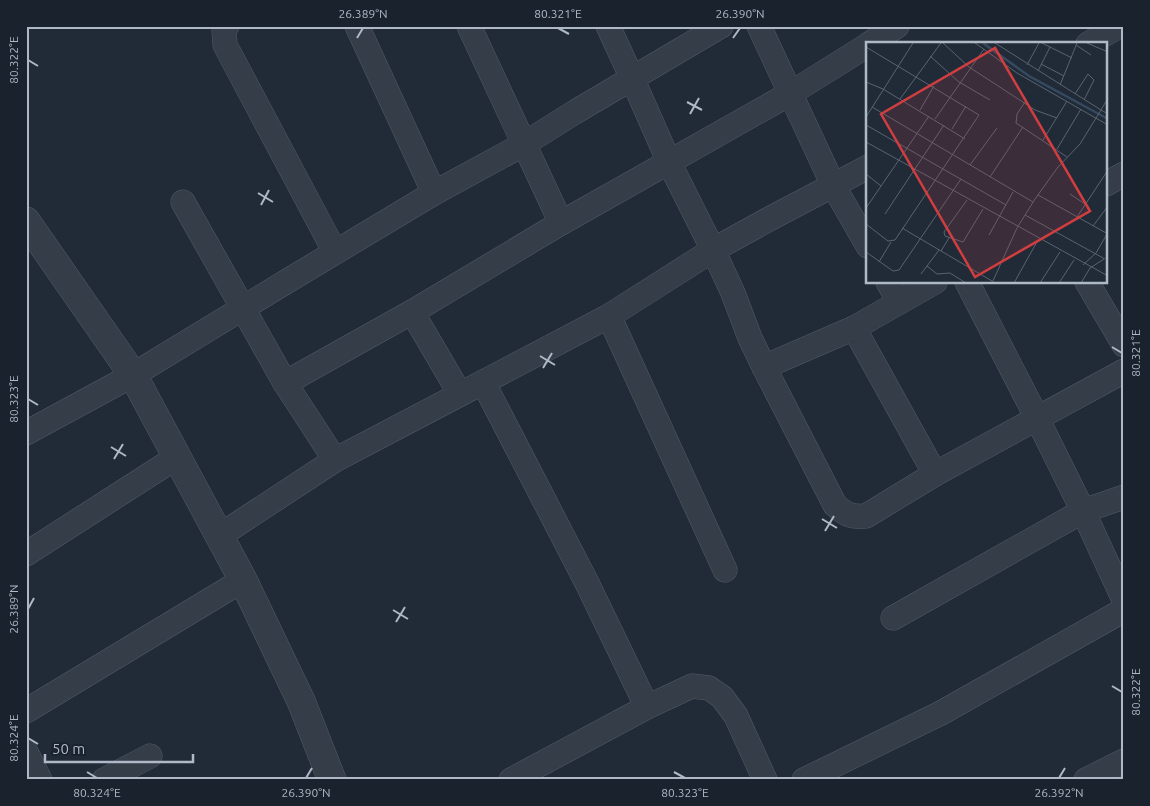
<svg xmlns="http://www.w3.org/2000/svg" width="1150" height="806" font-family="Ubuntu,sans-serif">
  <rect width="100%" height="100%" fill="#212b38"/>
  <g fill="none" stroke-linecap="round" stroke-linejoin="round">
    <!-- minor casing -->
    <g stroke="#525b66" stroke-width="25">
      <g id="minor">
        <polyline points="227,26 224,30 225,45 335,252"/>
        <polyline points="357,26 434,193"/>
        <polyline points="469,26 561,223"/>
        <path d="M608 26 632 78 669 162 713 250 733 293 750 338 764 367 835 505C846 515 851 517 866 516L935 474 1124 371"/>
        <polyline points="759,26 833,185 868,246"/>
        <polyline points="869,44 897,26"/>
        <polyline points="1088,44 1119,26"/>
        <polyline points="1106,184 1124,174"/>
        <polyline points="183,202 285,383 335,460"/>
        <polyline points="888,282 899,302"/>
        <polyline points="967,282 1037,418 1083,511 1124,600"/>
        <polyline points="1087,282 1124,345"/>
        <polyline points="412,312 460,394"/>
        <polyline points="609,316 725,570"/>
        <polyline points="854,328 935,474"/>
        <polyline points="764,367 854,328 935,282"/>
        <polyline points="483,382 587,583 647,707"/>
        <polyline points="285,383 412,312 561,223 791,93 868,45"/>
        <polyline points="26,433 133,375 289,280 434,193 524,144 575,112 721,26"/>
        <polyline points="219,536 335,460 609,316 713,250 771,218 868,167"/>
        <polyline points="26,554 177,457"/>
        <polyline points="893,618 1083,511 1124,497"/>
        <polyline points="26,711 243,580"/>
        <polyline points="26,752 40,780"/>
        <polyline points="104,780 150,756"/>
        <polyline points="511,780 647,707 692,686 709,688 722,697 736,716 765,780"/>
        <polyline points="804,780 941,713 1124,610"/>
        <polyline points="1086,780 1124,761"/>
      </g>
    </g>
    <!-- tertiary casing -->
    <g stroke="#525b66" stroke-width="29">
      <polyline id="tertiary" points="26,221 133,375 243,580 301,701 332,780"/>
    </g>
    <!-- minor -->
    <use href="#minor" stroke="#353d48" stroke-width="24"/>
    <!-- tertiary -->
    <use href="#tertiary" stroke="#353d48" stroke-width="28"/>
  </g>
  <!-- ticks -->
  <path fill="none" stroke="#afb8c5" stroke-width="2" d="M558 28 569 34M357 38 363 28M733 38 740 28M28 60 38 66M687 102 702 110M690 114 699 98M258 193 273 202M261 205 269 190M1112 347 1122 353M540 356 555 365M543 368 552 353M28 399 38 405M111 447 126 456M114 459 123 444M822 519 837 528M825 531 834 516M28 609 34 598M393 610 408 619M396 622 405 607M1112 686 1122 692M28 738 38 744M87 772 97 778M674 772 685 778M306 778 312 768M1059 778 1065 768"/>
  <!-- overview -->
  <g transform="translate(866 42)">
    <rect width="241" height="241" fill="#212b38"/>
    <path fill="none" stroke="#374960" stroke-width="2.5" d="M117 1 163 34 242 77"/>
    <path fill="none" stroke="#5a6370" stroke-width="1" d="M77 1 103 25 169 68 191 76M109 1 151 31 242 83M176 1 206 16M221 1 242 10M210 3 225 13M0 5 113 73 29 198 22 199 0 182M64 14 93 40 124 58M175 22 198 34M161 23 173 1M172 29 184 5M0 40 17 47 99 97M194 43 211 1M209 52 222 32 228 38 218 58M242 56 235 68 242 72M34 57 75 1M159 60 151 72 150 81 201 115M6 65 167 160M54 68 68 44M0 75 47 1M69 77 118 7M0 83 140 163M86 87 100 64M177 98 201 59M0 100 242 234M191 107 215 67M104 123 131 86M0 132 15 144M124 135 157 85M204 152 219 162M172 153 242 192M101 158 78 190 79 194 97 200 117 167M0 166 63 74M19 172 78 83M159 173 239 217M211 175 242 128M227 184 242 164M36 186 126 239M123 193 147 150M75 209 83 196M0 210 27 229 33 228 95 137M13 220 25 200M217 223 230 211 241 192M61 224 71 232 84 231 100 241M55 232 73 208M126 241 151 186 169 157 192 125 214 102 235 68 129 1M148 241 172 198M174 241 194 210M193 241 208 218M215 241 224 226 238 217"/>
    <path fill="#d03e40" fill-opacity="0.15" stroke="#d03e40" stroke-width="2.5" d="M129 6 224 169 109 235 15 72Z"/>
    <rect width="241" height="241" fill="none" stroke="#afb8c5" stroke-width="2.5"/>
  </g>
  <!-- border -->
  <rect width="1150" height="806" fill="none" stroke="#1a222d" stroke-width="55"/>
  <!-- scale -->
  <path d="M45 754v8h148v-8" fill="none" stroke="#afb8c5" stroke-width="2.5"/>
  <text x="52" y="754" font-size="15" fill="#afb8c5" stroke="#1a222d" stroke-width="4" paint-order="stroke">50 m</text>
  <rect x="28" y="28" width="1094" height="750" fill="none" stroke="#afb8c5" stroke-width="2"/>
  <g font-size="12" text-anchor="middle" fill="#afb8c5">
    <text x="363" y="18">26.389°N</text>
    <text x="558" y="18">80.321°E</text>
    <text x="740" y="18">26.390°N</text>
    <text transform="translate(14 60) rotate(-90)" y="4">80.322°E</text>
    <text transform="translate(1136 353) rotate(-90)" y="4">80.321°E</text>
    <text transform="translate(14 399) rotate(-90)" y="4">80.323°E</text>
    <text transform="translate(14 609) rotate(-90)" y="4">26.389°N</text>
    <text transform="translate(1136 692) rotate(-90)" y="4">80.322°E</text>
    <text transform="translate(14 738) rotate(-90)" y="4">80.324°E</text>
    <text x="97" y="797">80.324°E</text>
    <text x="306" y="797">26.390°N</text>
    <text x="685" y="797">80.323°E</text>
    <text x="1059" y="797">26.392°N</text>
  </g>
</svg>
